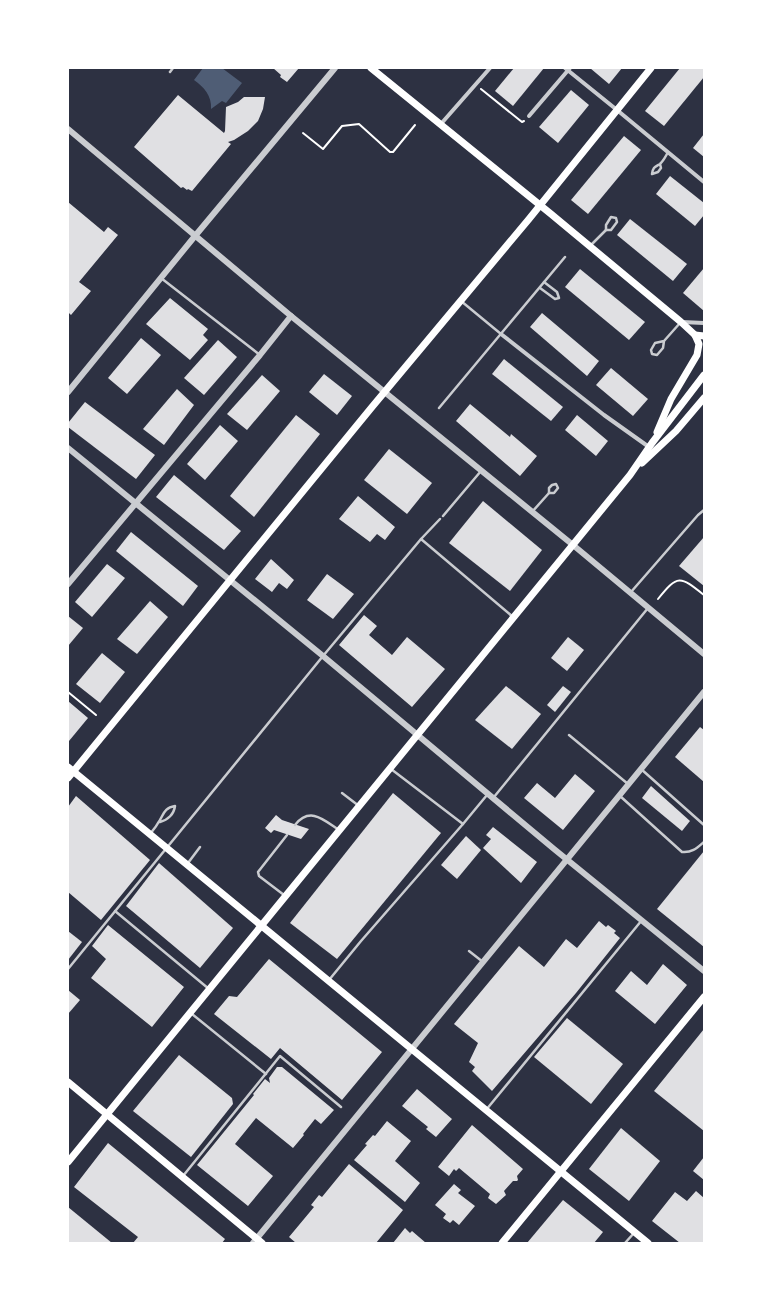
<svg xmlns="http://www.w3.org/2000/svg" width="772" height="1311" font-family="'Exo 2',sans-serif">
  <rect width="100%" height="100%" fill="#2d3142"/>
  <!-- water -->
  <path fill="#4f5d75" d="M203 68H222L242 83 226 103 222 101 211 109C212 96 204 87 194 80Z"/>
  <!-- building -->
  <g fill="#e0e0e3">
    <polygon points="273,68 299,68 287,82 280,77 281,75"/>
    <polygon points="514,68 544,68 513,106 495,91"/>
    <polygon points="590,68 622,68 609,84"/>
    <polygon points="680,68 704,68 704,77 664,126 645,111"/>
    <polygon points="571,90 589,105 558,143 539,127"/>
    <polygon points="178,95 224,133 225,131 226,107 238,102 244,97 265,97 263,109 258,121 248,131 234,140 228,142 231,144 192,191 188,189 187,190 183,187 181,188 134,147"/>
    <polygon points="704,134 704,157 693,148"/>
    <polygon points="624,136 641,150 588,214 571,200"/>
    <polygon points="670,176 704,203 704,215 695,226 656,194"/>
    <polygon points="68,202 104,232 108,227 118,235 79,282 91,291 71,315 68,312"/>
    <polygon points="630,219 687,264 673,281 617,235"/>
    <polygon points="704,268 704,311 683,293"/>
    <polygon points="580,269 645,322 629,340 565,287"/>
    <polygon points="170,298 208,329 203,335 208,340 190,360 146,324"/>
    <polygon points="542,313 599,361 587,376 530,327"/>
    <polygon points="141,338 161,355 127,394 108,378"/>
    <polygon points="218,340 237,357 204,395 184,378"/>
    <polygon points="504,359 563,407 551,421 492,374"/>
    <polygon points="611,368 648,399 633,416 596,385"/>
    <polygon points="324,374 352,396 337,415 309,392"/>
    <polygon points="262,375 280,391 247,430 227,414"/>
    <polygon points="177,389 194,405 164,445 143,429"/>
    <polygon points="85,402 155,455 136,479 68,427 68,423"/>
    <polygon points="470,404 510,437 511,434 537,456 520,476 456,421"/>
    <polygon points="296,415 320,434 254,517 230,496"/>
    <polygon points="577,415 608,441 596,456 565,430"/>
    <polygon points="220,425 238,441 205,480 187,464"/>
    <polygon points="389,449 432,483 407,514 364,480"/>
    <polygon points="174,475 241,531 224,550 156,497"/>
    <polygon points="358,496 395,527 385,540 377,534 370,542 339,519"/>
    <polygon points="483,501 542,550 510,591 449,543"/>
    <polygon points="131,532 198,586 183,606 116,551"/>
    <polygon points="704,537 704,586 679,566"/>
    <polygon points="271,559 294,580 287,589 279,583 272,592 255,579"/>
    <polygon points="107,564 125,578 92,617 75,602"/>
    <polygon points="327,574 354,594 333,619 307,600"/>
    <polygon points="150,601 168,617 137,654 117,639"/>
    <polygon points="364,615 377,626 369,635 392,655 407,637 445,669 412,707 339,645"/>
    <polygon points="68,616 83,628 68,646"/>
    <polygon points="568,637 584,650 567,671 551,658"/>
    <polygon points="102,653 125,672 100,703 76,684"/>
    <polygon points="506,686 541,714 512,749 475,720"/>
    <polygon points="563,686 571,692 555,712 547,705"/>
    <polygon points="68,701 88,718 69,741 68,739"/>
    <polygon points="700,727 704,730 704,782 675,757"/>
    <polygon points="575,774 595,791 563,830 524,798 537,783 555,798"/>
    <polygon points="651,786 690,821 682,831 642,798"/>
    <polygon points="393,793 441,833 337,959 290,923"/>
    <polygon points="76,796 150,860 101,920 68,892 68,807"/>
    <polygon points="276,815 282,820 309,829 301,839 274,830 271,833 265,828"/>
    <polygon points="493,827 537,862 521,883 483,848 491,839 486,835"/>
    <polygon points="466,836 481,850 457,879 441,865"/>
    <polygon points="704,851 704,947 657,909"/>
    <polygon points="159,863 233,928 200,968 126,906"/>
    <polygon points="599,921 606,927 608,925 616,931 614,933 620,938 576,993 492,1091 472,1071 475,1067 469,1062 478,1043 454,1024 519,946 544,967 566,939 577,948"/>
    <polygon points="108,925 184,987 152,1027 91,978 106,959 92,946"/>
    <polygon points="68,931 82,942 68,960"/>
    <polygon points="269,959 382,1052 342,1100 280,1048 271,1059 214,1014 229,996 237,997"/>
    <polygon points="663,964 687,985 655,1024 615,991 631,971 647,985"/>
    <polygon points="68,990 80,1000 68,1014"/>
    <polygon points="567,1018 623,1064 591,1104 534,1057"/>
    <polygon points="704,1029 704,1131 654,1091"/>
    <polygon points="179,1055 232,1098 233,1104 191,1157 133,1111"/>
    <polygon points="277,1067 282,1067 334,1110 321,1124 315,1119 303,1134 304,1135 293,1148 256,1118 235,1144 273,1176 248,1206 197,1165 254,1095 253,1094 265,1079 270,1083 269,1078"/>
    <polygon points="417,1089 452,1119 436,1137 426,1129 428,1127 402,1106"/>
    <polygon points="387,1121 411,1141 395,1161 420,1183 405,1202 354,1160 367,1145 365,1144 373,1135 375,1136"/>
    <polygon points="472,1125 523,1169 517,1176 518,1180 517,1181 513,1181 504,1191 506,1195 496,1204 488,1198 490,1194 459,1168 456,1171 454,1169 449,1176 438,1167"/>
    <polygon points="621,1128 660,1161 629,1201 589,1169"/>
    <polygon points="108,1143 225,1239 222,1243 133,1243 138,1237 74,1187"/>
    <polygon points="704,1157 704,1180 693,1171"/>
    <polygon points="349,1164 403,1210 376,1243 296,1243 289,1237 314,1207 311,1205 319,1195 322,1197"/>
    <polygon points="454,1184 461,1190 458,1193 475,1206 459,1225 453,1220 450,1223 443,1218 446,1214 435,1205"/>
    <polygon points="696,1191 704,1198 704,1243 680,1243 652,1221 675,1192 687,1201"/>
    <polygon points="563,1200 603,1232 594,1243 527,1243"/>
    <polygon points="68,1207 112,1243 68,1243"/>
    <polygon points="405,1228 410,1233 412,1231 426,1243 393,1243"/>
  </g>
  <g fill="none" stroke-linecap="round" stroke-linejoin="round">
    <!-- path -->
    <g stroke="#fff" stroke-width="2">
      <polyline points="481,89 522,122 524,121"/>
      <polyline points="303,133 323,149 342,126 359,124 390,152 393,152 415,125"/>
      <path d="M658 599C678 574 680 576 704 595"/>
      <polyline points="68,692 96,715"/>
    </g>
    <!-- service -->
    <g stroke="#caccd0" stroke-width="2.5">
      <polyline points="170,72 173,68"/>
      <path d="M660 164 661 168 658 172 652 174C653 167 655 167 660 164 663 161 666 156 668 152"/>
      <polygon points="611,217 616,218 617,222 611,230 606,230 606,225"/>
      <polyline points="590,246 606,230"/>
      <polyline points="161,278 260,355"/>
      <polyline points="540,288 555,299 559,298 557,292 544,282"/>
      <polyline points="461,301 501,334"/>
      <polyline points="664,341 663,348 657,355 652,354 651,350 655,343 664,341 680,323"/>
      <polyline points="439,408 565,257"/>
      <polygon points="556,484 558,488 554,493 549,493 549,488 552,485"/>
      <polyline points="532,512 549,493"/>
      <polyline points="443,516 481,471"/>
      <polyline points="421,539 440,519"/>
      <polyline points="631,592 698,515 704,510"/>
      <polyline points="569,735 628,784"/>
      <polyline points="641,769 704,825"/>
      <polyline points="342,793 359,806"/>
      <path d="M620 796 682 852C692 853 697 848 704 842"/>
      <polyline points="494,797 648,608"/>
      <polyline points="463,824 487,795"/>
      <path d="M295 825C310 806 324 820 339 830"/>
      <path d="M150 834C153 830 156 827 158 823 164 815 163 808 175 806 174 814 168 820 160 822"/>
      <polyline points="188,863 200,847"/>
      <polyline points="284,895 259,876 258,872 287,835"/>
      <polyline points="115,911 209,989"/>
      <polyline points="469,951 483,962"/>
      <polyline points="68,969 323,656 421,539 513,617"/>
      <polyline points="329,980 361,941 463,824 391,769"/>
      <polyline points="192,1014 266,1074"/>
      <polyline points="486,1110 642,920"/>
      <polyline points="183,1176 280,1056 341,1107"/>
      <polyline points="625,1243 634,1233"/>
    </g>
    <!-- minor -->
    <g stroke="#caccd0" stroke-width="4">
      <polyline points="565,68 617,110 704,182"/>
      <polyline points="529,116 570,68"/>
      <polyline points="440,125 490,68"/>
      <polyline points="682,322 704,323"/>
      <polyline points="501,334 604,415 649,447"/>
    </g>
    <!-- tertiary -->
    <g stroke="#caccd0" stroke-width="6">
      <polyline points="68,129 291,316 573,545 704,654"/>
      <polyline points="68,392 195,236 335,68"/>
      <polyline points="68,448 323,656 554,849 704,971"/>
      <polyline points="68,584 260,355 291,316"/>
      <polyline points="253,1243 704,692"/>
    </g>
    <!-- secondary -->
    <g stroke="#fff" stroke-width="7">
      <polyline points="371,68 551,214 681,322 695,335 699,344 697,355 671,399 657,432"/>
      <polyline points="695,335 704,336"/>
      <polyline points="642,463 676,431 704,398"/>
      <polyline points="68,767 648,1243"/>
      <polyline points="68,778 372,407 529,219 651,68"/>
      <polyline points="68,1082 262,1243"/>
      <polyline points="68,1162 630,475 652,443 704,375"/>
      <polyline points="502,1243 704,997"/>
    </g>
  </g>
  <!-- border -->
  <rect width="772" height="1311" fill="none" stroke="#ffffff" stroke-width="138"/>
</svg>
